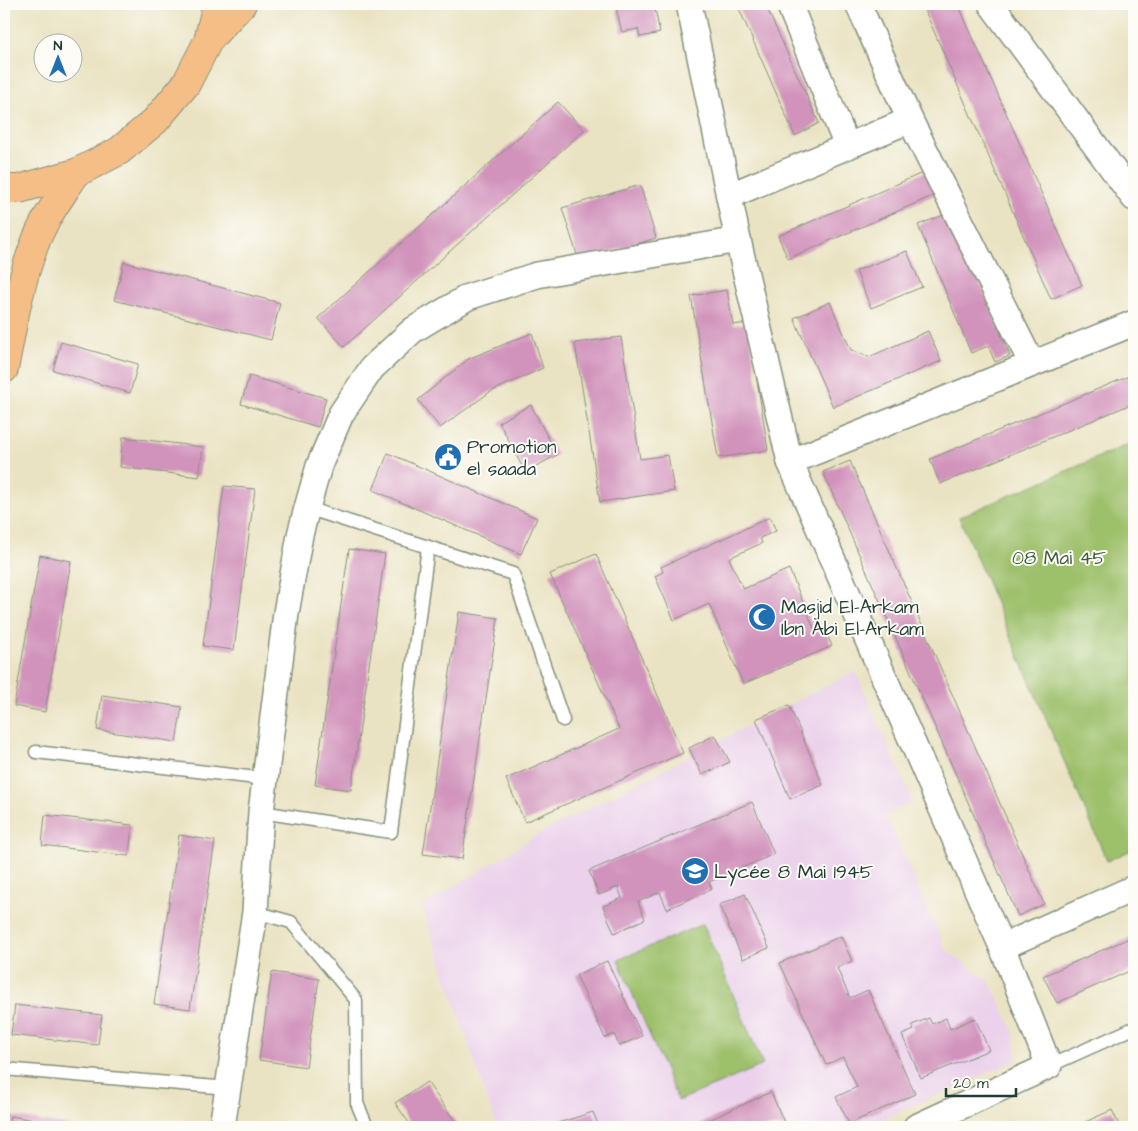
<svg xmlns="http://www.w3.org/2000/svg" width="1138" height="1131" font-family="'Architects Daughter',sans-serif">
  <rect width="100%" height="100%" fill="#fdfcf7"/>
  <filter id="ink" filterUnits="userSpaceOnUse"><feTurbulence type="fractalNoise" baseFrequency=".02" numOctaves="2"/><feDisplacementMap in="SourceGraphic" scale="10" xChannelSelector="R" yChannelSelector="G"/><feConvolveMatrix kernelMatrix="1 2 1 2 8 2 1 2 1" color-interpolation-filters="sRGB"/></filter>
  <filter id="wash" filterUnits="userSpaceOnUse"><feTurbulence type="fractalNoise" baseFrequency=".0096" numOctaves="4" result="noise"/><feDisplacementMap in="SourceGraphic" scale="20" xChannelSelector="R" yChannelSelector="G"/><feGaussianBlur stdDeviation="1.12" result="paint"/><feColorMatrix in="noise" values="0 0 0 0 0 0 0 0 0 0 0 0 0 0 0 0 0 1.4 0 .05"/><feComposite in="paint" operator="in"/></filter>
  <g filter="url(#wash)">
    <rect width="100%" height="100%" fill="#eae3c3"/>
    <!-- built -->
    <polygon fill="#ebd1eb" points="855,671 913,802 885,815 946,950 989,981 1013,1029 1017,1060 864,1127 497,1127 422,907 537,835"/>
    <!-- green -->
    <g fill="#9dc06a" stroke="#5e7e4f">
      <polygon points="1134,442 1134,849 1107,861 959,517"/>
      <polygon points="703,924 763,1065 678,1101 618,960"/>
    </g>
    <g id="blocks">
      <!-- building -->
      <g fill="#d193bc">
        <polygon points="615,4 654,4 660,33 640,37 638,29 622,32"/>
        <polygon points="737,4 765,4 819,123 795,136"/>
        <polygon points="922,4 958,4 1082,285 1051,299"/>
        <polygon points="558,102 584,130 344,347 318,318"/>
        <polygon points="927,171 937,194 788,259 778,236"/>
        <polygon points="640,185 656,238 579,261 562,208"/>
        <polygon points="951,212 1010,356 995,362 988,346 971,353 918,225"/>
        <polygon points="907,251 922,287 871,308 856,271"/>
        <polygon points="124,262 280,303 271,340 114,300"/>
        <polygon points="727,290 733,325 748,323 768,450 718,458 691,296"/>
        <polygon points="830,302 851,350 869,357 928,331 941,361 833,407 794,318"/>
        <polygon points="532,333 543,368 490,392 440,428 418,400 468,359"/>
        <polygon points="621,337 640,459 668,455 674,491 600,502 575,343"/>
        <polygon points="61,342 138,364 130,393 53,370"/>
        <polygon points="1134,374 1134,403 940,484 930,459"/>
        <polygon points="249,376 326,398 318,427 241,404"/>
        <polygon points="531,405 557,455 525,472 499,422"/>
        <polygon points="123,437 203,447 199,477 120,467"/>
        <polygon points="388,453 537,518 521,554 373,490"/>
        <polygon points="850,461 1044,904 1018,916 823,472"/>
        <polygon points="224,486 255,489 234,650 203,646"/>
        <polygon points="770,517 776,531 760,538 762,543 729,558 743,589 789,569 816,633 825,630 832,646 743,684 709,604 674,620 655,576 663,572 661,567"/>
        <polygon points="349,549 385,554 351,790 315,785"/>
        <polygon points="596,554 683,753 525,822 506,779 619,729 550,574"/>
        <polygon points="40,555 71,561 45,712 14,706"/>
        <polygon points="459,612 498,618 462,859 423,854"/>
        <polygon points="102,695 182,707 176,742 97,730"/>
        <polygon points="789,705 823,785 790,799 756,719"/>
        <polygon points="715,735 730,762 702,775 689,748"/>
        <polygon points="752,802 774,854 709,882 712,889 667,909 660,892 638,902 645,919 614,933 603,906 622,898 618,887 599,895 589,871"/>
        <polygon points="45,815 132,825 129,856 42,845"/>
        <polygon points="179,835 215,841 190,1009 154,1004"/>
        <polygon points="745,894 769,948 743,959 719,905"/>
        <polygon points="841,936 852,961 837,968 850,998 868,990 915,1094 849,1124 836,1097 857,1087 843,1057 826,1065 780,963"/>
        <polygon points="1134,936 1134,969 1057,1003 1043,976"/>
        <polygon points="607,961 642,1036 619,1046 614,1034 605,1038 576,975"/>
        <polygon points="272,972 319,979 306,1067 259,1060"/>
        <polygon points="15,1005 102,1015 98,1045 11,1035"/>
        <polygon points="929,1018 932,1024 946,1018 950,1029 975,1018 989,1050 921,1078 902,1035 914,1030 912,1025"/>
        <polygon points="427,1082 459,1127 412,1127 395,1103"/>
        <polygon points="771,1092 786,1127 693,1127"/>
        <polygon points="1112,1110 1120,1127 1076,1127 1076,1126"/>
        <polygon points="593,1112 599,1127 545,1127"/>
        <polygon points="10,1116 70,1126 70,1127 8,1127"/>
      </g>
    </g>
  </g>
  <g filter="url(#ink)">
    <use href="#blocks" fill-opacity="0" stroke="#84907c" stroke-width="1"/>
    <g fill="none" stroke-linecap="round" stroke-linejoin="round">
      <!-- lane casing -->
      <g stroke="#84907c" stroke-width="15">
        <g id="lane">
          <polyline points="428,547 513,574 563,720"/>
          <polyline points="36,752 265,779"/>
          <polyline points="261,812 391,832 428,547 307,508"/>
          <polyline points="255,912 291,922 356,1000 357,1103 367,1127"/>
          <polyline points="1049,1066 1134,1028"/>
          <polyline points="4,1069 228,1088"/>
        </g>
      </g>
      <!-- street casing -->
      <g stroke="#84907c" stroke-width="28">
        <g id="street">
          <polyline points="689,4 738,240 790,462 1002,947 1049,1066 916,1127"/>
          <polyline points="789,4 847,146"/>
          <polyline points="858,4 910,120 1032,364"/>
          <polyline points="991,4 1134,198"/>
          <polyline points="729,196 910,120"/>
          <polyline points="790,462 1134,323"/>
          <polyline points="1002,947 1134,888"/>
          <polyline points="222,1127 255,912 261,812 286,613 300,535 307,508 319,466 341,414 372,368 413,330 468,297 537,275 738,240"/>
        </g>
      </g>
      <!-- primary casing -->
      <g stroke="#84907c" stroke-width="30">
        <g id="primary">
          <polyline points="210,38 242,4"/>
          <polyline points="4,189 19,189 76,173 119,151 155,121 186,84 208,41 217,4"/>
        </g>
      </g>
      <!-- highway casing -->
      <g stroke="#84907c" stroke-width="30">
        <path id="highway" d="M4 369C12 327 19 286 34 246 43 220 61 196 76 173"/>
      </g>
      <!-- lane -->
      <use href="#lane" stroke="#fff" stroke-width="12"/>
      <!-- street -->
      <use href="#street" stroke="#fff" stroke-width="25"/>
      <!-- primary -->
      <use href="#primary" stroke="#f6be87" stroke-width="28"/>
      <!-- highway -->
      <use href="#highway" stroke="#f6be87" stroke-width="28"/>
    </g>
  </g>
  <!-- icons -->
  <defs>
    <g id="civic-disc" transform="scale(1.4375)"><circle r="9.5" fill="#1f6fb2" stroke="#fdfcf7"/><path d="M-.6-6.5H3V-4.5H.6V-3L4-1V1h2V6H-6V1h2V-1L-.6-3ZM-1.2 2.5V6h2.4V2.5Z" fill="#fff"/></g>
    <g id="mosque-disc" transform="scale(1.4375)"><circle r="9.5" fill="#1f6fb2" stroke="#fdfcf7"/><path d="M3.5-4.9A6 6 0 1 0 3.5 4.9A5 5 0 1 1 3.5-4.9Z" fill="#fff"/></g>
    <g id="school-disc" transform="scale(1.4375)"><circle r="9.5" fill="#1f6fb2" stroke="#fdfcf7"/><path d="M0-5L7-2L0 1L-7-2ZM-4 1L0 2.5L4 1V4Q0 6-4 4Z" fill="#fff"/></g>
  </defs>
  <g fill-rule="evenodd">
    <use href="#civic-disc" x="448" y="457"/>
    <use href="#mosque-disc" x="762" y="617"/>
    <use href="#school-disc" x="695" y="871"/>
  </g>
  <g text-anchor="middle" stroke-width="4" stroke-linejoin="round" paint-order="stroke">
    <!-- poi labels -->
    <g font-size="19" fill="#1f3d34" stroke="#fdfcf7" text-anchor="start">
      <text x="467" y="453">Promotion<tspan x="467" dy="22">el saada</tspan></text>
      <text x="781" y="613">Masjid El-Arkam<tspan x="781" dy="22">Ibn Abi El-Arkam</tspan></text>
      <text x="714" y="878">Lycée 8 Mai 1945</text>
    </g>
    <!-- park labels -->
    <g font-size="19" fill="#3e5e42" stroke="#fdfcf7">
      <text x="1059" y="564">08 Mai 45</text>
    </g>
  </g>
  <!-- margin -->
  <rect width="1138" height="1131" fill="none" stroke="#fdfcf7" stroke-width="20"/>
  <!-- north arrow -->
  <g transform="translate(58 58)"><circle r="24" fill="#fdfcf7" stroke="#a4b0a9"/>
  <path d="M0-4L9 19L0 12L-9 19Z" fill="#1f6fb2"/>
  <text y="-8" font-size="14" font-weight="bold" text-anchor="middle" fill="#1f3d34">N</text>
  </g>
  <!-- scale -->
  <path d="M946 1088v8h70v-8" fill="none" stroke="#1f3d34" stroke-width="2.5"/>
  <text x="953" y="1088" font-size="15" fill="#1f3d34" stroke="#fdfcf7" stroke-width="4" paint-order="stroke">20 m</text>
</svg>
